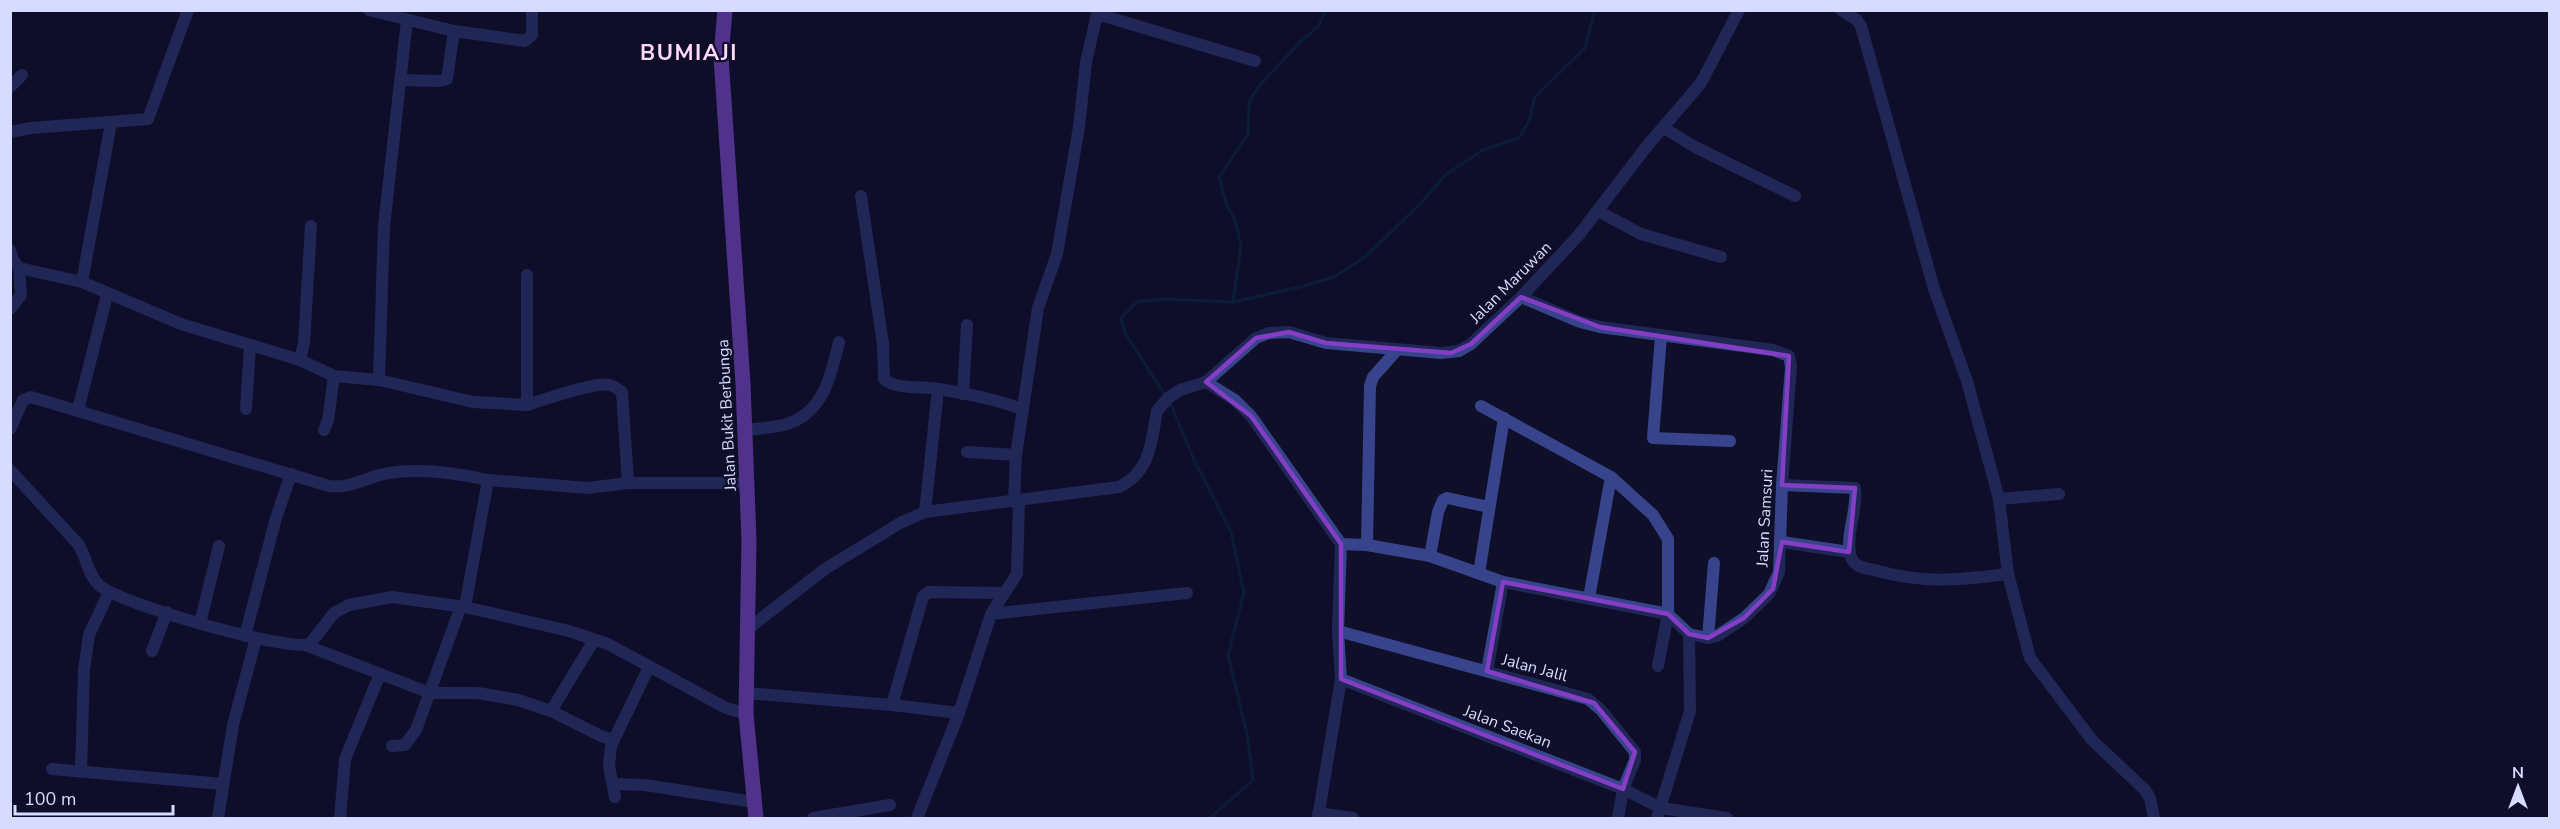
<svg xmlns="http://www.w3.org/2000/svg" width="2560" height="829" font-family="'Nunito Sans',sans-serif">
  <rect width="100%" height="100%" fill="#0f0f2a"/>
  <g fill="none" stroke-linecap="round" stroke-linejoin="round">
    <!-- stream -->
    <g stroke="#072d4a" stroke-width="3">
      <polyline points="1233,302 1241,246 1235,220 1227,206 1219,177 1248,134 1249,102 1259,86 1300,42 1319,26 1325,10"/>
      <polyline points="1166,397 1125,333 1121,318 1137,302 1162,299 1233,302 1300,287 1334,277 1365,257 1422,202 1445,175 1483,150 1519,138 1529,121 1535,97 1585,48 1595,10"/>
      <polyline points="1170,402 1194,460 1231,532 1244,593 1228,655 1247,734 1253,780 1210,818"/>
    </g>
    <!-- minor -->
    <g stroke="#37448c" stroke-width="12">
      <polyline points="369,10 454,31 525,41 532,35 532,10"/>
      <polyline points="1841,10 1857,20 1861,26 1934,289 1967,381 1999,499 2008,574 2030,658 2092,740 2145,790 2150,798 2154,818"/>
      <polyline points="1097,14 1255,61"/>
      <polyline points="401,80 439,81 447,79 454,31"/>
      <polyline points="10,87 22,75"/>
      <polyline points="1664,128 1695,147 1795,196"/>
      <polyline points="10,132 31,128 148,119 188,10"/>
      <path d="M861 196 883 344 884 379C896 390 923 386 939 389 967 394 995 399 1022 409"/>
      <polyline points="1598,211 1641,234 1721,257"/>
      <polyline points="10,250 13,260 19,268 82,282 181,324 300,360 334,376 379,380 473,402 527,405 527,275"/>
      <polyline points="82,282 111,123"/>
      <polyline points="10,309 21,295 19,268"/>
      <polyline points="1661,336 1653,438 1730,441"/>
      <polyline points="300,360 304,343 311,226"/>
      <polyline points="379,380 384,226 407,20"/>
      <polyline points="1206,382 1235,400 1251,416 1341,544"/>
      <polyline points="963,394 967,325"/>
      <path d="M527 405C543 400 596 381 610 385 614 386 618 389 622 392L628 483"/>
      <polyline points="1481,406 1611,477 1653,515 1668,539 1668,614 1658,666"/>
      <polyline points="246,409 250,347"/>
      <polyline points="78,410 107,295"/>
      <path d="M10 429 23 400 31 397 329 486C351 489 368 476 389 473 422 468 456 473 488 480"/>
      <polyline points="324,430 328,420 334,376"/>
      <path d="M745 430C759 428 775 428 787 424 824 412 831 375 839 342"/>
      <polyline points="967,452 1016,455"/>
      <path d="M10 470 78 544C87 557 87 574 99 585 117 603 286 652 310 644L334 613 349 605 392 597 465 607 569 631 608 644 726 708 746 714"/>
      <path d="M1782 485 1855 488C1858 509 1846 532 1850 553 1852 568 1866 568 1878 571 1925 584 1960 580 2008 574"/>
      <polyline points="1999,499 2059,494"/>
      <polyline points="1014,502 1016,455 1038,308 1057,254 1079,127 1086,62 1098,10"/>
      <polyline points="925,512 938,389"/>
      <polyline points="1782,542 1849,552"/>
      <polyline points="1367,545 1370,386 1373,377 1397,350"/>
      <polyline points="1430,556 1438,512 1443,500 1447,498 1489,507"/>
      <polyline points="1479,573 1504,418"/>
      <polyline points="1589,598 1611,477"/>
      <polyline points="465,607 488,480 588,488 628,483 748,483"/>
      <polyline points="991,614 1187,593"/>
      <polyline points="200,623 219,546"/>
      <path d="M749 628 825 569 900 523 925 512 1119 487C1151 471 1151 443 1157 411L1168 398 1180 390 1206 382 1256 338 1269 333 1289 332 1326 343 1441 353 1459 351 1471 344 1521 297 1578 236 1647 146 1701 83 1739 10"/>
      <polyline points="1338,631 1588,699 1601,710 1635,752 1635,760 1623,789 1618,818"/>
      <polyline points="245,636 276,518 291,474"/>
      <polyline points="1708,638 1714,563"/>
      <polyline points="305,645 430,693 478,693 518,700 551,711 601,736 613,740"/>
      <polyline points="152,651 167,612"/>
      <polyline points="1487,671 1503,582"/>
      <polyline points="1341,679 1623,789 1661,808 1727,818"/>
      <polyline points="746,693 892,705 959,713"/>
      <polyline points="892,705 923,596 929,592 1004,593"/>
      <polyline points="551,711 594,640"/>
      <polyline points="392,746 405,745 416,730 461,606"/>
      <polyline points="52,769 223,784"/>
      <polyline points="81,771 84,670 89,635 109,592"/>
      <polyline points="613,784 645,785 754,802"/>
      <polyline points="615,797 609,766 611,746 649,667"/>
      <polyline points="1318,813 1353,818"/>
      <polyline points="218,818 233,725 256,638"/>
      <polyline points="340,818 345,759 380,674"/>
      <polyline points="813,818 890,805"/>
      <polyline points="917,818 959,713 991,614 1017,574 1019,501"/>
      <polyline points="1318,818 1341,679 1338,631 1341,544 1367,545 1430,556 1503,582 1668,614 1689,634 1708,638 1717,636 1744,618 1769,594 1779,572 1782,485 1791,367 1789,356 1773,350 1600,327 1580,322 1521,297"/>
      <polyline points="1657,818 1690,711 1689,634"/>
    </g>
    <!-- major -->
    <polyline stroke="#a35eff" stroke-width="15" points="725,10 721,57 743,384 749,540 746,714 756,818"/>
  </g>
  <!-- marked area -->
  <path d="M0 0H2560V829H0ZM1521 297 1600 327 1789 356 1782 485 1855 488 1849 552 1782 542 1773 589 1744 618 1708 638 1689 634 1668 614 1503 582 1487 671 1594 703 1635 752 1623 789 1341 679V544L1251 416 1206 382 1256 338 1289 332 1326 343 1451 353 1471 344Z" fill="#0f0f2a" fill-opacity=".55" fill-rule="evenodd"/>
  <path fill="none" stroke="#843ec5" stroke-width="4.5" stroke-linejoin="round" d="M1521 297 1600 327 1789 356 1782 485 1855 488 1849 552 1782 542 1773 589 1744 618 1708 638 1689 634 1668 614 1503 582 1487 671 1594 703 1635 752 1623 789 1341 679V544L1251 416 1206 382 1256 338 1289 332 1326 343 1451 353 1471 344Z"/>
  <g text-anchor="middle" stroke-width="4.5" stroke-linejoin="round" paint-order="stroke">
    <!-- street labels -->
    <g font-size="16" fill="#d7dbff" stroke="#0f0f2a">
      <text transform="translate(1510 282) rotate(-45)" y="6">Jalan Maruwan</text>
      <text transform="translate(726 415) rotate(-93)" y="6">Jalan Bukit Berbunga</text>
      <text transform="translate(1764 518) rotate(-87)" y="6">Jalan Samsuri</text>
      <text transform="translate(1535 667) rotate(15)" y="6">Jalan Jalil</text>
      <text transform="translate(1508 726) rotate(21)" y="6">Jalan Saekan</text>
    </g>
    <!-- district labels -->
    <g font-size="22" font-weight="bold" letter-spacing="1.5" fill="#ffd9f9" stroke="#0f0f2a">
      <text x="689" y="60">BUMIAJI</text>
    </g>
  </g>
  <!-- border -->
  <rect width="2560" height="829" fill="none" stroke="#d7dbff" stroke-width="24"/>
  <!-- north arrow -->
  <g transform="translate(2518 787)" stroke="#0f0f2a" stroke-width="4.5" paint-order="stroke">
  <path d="M0-4.5L10 22L0 15L-10 22Z" fill="#d7dbff"/>
  <text y="-9" font-size="16" font-weight="bold" text-anchor="middle" fill="#d7dbff">N</text>
  </g>
  <!-- scale -->
  <path d="M15 805v9h158v-9" fill="none" stroke="#d7dbff" stroke-width="3"/>
  <text x="24" y="805" font-size="18" fill="#d7dbff" stroke="#0f0f2a" stroke-width="4.5" paint-order="stroke">100 m</text>
</svg>
